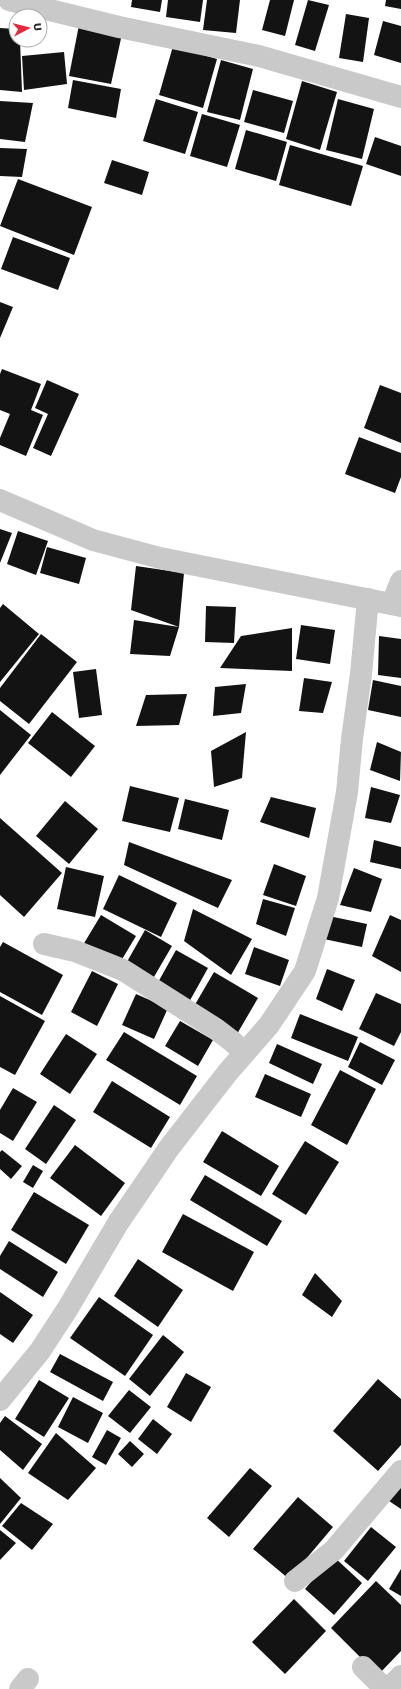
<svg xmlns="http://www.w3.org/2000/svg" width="401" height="1689" font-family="'Work Sans',sans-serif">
  <rect width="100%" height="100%" fill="#fff"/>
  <!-- building -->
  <g fill="#131313">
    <polygon points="132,0 162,0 160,12 131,7"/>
    <polygon points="168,0 203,0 200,22 166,17"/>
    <polygon points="207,0 240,0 236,33 203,30"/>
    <polygon points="270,0 294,0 285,36 262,30"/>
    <polygon points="308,0 329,5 315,51 295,45"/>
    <polygon points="386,0 401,0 401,9 385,6"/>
    <polygon points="346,14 369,18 363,62 339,58"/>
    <polygon points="383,21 401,26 401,63 374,55"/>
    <polygon points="79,25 122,34 111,84 69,76"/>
    <polygon points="0,28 16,29 16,40 20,40 22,92 0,90"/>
    <polygon points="173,46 217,59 203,108 159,95"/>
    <polygon points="64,52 67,84 24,90 22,56"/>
    <polygon points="221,60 253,69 240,120 207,112"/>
    <polygon points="73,80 121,89 116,118 68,108"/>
    <polygon points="302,81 337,92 320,150 286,139"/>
    <polygon points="253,90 293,101 284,133 244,122"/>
    <polygon points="156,99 198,112 185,154 143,141"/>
    <polygon points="338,99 374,109 362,159 326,150"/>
    <polygon points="0,101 33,103 25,142 0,139"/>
    <polygon points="202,114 240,125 227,167 190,156"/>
    <polygon points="246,130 287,142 276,181 235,169"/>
    <polygon points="375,137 401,146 401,176 366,164"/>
    <polygon points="290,145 363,166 351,206 279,185"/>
    <polygon points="0,148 27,149 22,177 0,176"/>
    <polygon points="112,160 149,172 142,195 104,183"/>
    <polygon points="18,179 92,207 74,255 0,226"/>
    <polygon points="13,237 70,258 58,290 1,269"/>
    <polygon points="0,302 13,307 0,338"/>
    <polygon points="2,369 41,384 31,410 43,415 26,456 0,445 0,438 10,414 0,410 0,374"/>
    <polygon points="47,380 79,394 51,456 33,448 48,414 35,408"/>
    <polygon points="380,385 401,393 401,443 364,428"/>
    <polygon points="359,437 401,453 401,477 395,493 345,474"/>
    <polygon points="0,529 12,533 0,563"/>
    <polygon points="18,531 48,541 36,575 7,564"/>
    <polygon points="47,547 86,558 79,584 40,573"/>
    <polygon points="136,566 184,573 179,627 170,656 130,654 134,620 179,627 131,610"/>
    <polygon points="3,604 39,634 0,682 0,608"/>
    <polygon points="206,606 236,607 234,643 205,642"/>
    <polygon points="301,625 335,630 330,664 296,659"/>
    <polygon points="292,628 292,671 220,668 241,636"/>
    <polygon points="41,634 77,662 29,724 0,701 0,688"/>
    <polygon points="379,636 401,639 401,678 378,675"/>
    <polygon points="96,669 102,715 79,718 73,672"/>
    <polygon points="304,678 332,682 323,713 299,711"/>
    <polygon points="373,680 401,686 401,717 368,710"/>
    <polygon points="246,684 241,713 213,716 215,687"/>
    <polygon points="187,694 179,725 136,726 146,695"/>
    <polygon points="0,710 31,735 0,775"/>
    <polygon points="52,712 95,746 71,777 28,743"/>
    <polygon points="246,732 242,778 214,787 211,751"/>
    <polygon points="377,742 401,752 400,781 370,770"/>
    <polygon points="130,786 179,798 170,832 122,821"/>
    <polygon points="371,787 400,795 391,823 365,818"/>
    <polygon points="271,797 316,808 309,838 260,822"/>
    <polygon points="185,799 229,810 222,840 178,829"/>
    <polygon points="65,801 98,829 69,864 36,836"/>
    <polygon points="0,818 62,873 24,917 0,895"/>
    <polygon points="374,840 401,847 401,869 370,862"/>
    <polygon points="129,842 232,880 218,908 124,865"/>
    <polygon points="274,864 306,876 296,906 263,895"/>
    <polygon points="66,867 104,876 95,917 57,909"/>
    <polygon points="354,868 382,879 371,912 340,905"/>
    <polygon points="119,875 177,903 161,937 103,909"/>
    <polygon points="263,899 295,908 286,936 256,924"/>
    <polygon points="193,909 252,939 231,975 184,941"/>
    <polygon points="101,915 136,936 118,966 83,945"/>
    <polygon points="324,915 367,924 362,947 319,938"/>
    <polygon points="390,915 401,920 401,972 372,956"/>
    <polygon points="145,930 172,946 151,982 124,967"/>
    <polygon points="3,942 63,975 42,1015 0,992 0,947"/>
    <polygon points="254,947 289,960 280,986 245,974"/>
    <polygon points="176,950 208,968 188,1004 156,986"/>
    <polygon points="327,969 355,980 342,1011 316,999"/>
    <polygon points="92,971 118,984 97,1026 71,1012"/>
    <polygon points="214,972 258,998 237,1034 193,1008"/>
    <polygon points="376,993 401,1004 401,1032 394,1046 359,1029"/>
    <polygon points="136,994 168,1008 154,1039 122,1025"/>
    <polygon points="0,996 45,1021 15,1075 0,1067"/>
    <polygon points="300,1014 358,1037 348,1061 291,1038"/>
    <polygon points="180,1021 213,1040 198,1066 165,1046"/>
    <polygon points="124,1032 197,1076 180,1105 106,1060"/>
    <polygon points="66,1034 97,1054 70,1094 40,1074"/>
    <polygon points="360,1042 395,1060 382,1085 348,1067"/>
    <polygon points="277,1044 322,1064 313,1084 269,1063"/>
    <polygon points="340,1070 376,1089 347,1145 311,1125"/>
    <polygon points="265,1074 311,1094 301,1117 255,1097"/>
    <polygon points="112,1081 170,1117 151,1148 93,1112"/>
    <polygon points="13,1088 37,1102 13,1141 0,1133 0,1110"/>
    <polygon points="54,1105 76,1120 46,1164 25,1149"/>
    <polygon points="222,1131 279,1166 261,1196 203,1162"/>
    <polygon points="305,1141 339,1162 306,1215 272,1194"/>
    <polygon points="75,1145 125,1183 101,1216 50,1178"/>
    <polygon points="2,1150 22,1166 11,1179 0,1169 0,1152"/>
    <polygon points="33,1165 43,1171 33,1188 23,1182"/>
    <polygon points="205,1175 282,1221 267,1246 190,1200"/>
    <polygon points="34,1192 89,1225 66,1264 11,1230"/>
    <polygon points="183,1214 254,1252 233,1291 162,1252"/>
    <polygon points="9,1241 58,1272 43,1297 0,1269 0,1256"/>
    <polygon points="138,1259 183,1290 158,1327 114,1296"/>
    <polygon points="315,1273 342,1301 332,1317 302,1295"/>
    <polygon points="0,1292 33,1315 13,1343 0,1334"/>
    <polygon points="99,1297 153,1335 125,1376 70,1338"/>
    <polygon points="163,1335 184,1352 150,1396 129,1379"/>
    <polygon points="60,1354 113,1382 103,1401 50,1372"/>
    <polygon points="186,1373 211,1387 191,1422 167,1407"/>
    <polygon points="378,1379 401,1399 401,1445 378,1471 333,1431"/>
    <polygon points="39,1380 69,1398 44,1437 15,1419"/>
    <polygon points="129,1390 151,1407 130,1433 108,1416"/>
    <polygon points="73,1397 103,1413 88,1443 58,1427"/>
    <polygon points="5,1416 42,1444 23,1470 0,1450 0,1423"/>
    <polygon points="153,1419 172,1434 157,1454 138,1439"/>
    <polygon points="107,1430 121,1438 106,1465 92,1457"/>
    <polygon points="56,1433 96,1468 68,1500 28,1473"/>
    <polygon points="130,1441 144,1454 132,1467 118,1454"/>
    <polygon points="250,1468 272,1486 229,1537 207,1518"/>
    <polygon points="0,1478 21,1498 0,1524"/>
    <polygon points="401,1483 401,1509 389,1501"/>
    <polygon points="298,1497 333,1527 289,1579 253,1549"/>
    <polygon points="21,1503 53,1524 32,1550 2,1526"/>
    <polygon points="371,1527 396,1547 368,1581 344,1561"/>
    <polygon points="0,1530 16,1543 0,1560"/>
    <polygon points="333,1556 362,1583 334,1615 305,1589"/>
    <polygon points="401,1569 401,1596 389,1589"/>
    <polygon points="376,1581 401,1605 401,1651 378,1675 331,1628"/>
    <polygon points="294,1599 326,1631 285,1674 252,1642"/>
  </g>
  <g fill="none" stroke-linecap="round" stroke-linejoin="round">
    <!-- minor -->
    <g stroke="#c9c9c9" stroke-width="22">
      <polyline points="9,0 119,27 259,56 401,97"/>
      <polyline points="0,500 93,540 160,558 401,606"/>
      <polyline points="392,604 401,581"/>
      <polyline points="44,944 75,951 123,970 216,1029 233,1042 244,1053"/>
      <polyline points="0,1400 40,1351 68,1308 118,1223 169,1148 228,1072 269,1025 305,971 328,898 347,792 352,739 361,674 368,599"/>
      <polyline points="295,1581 334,1550 401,1471"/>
      <polyline points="363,1667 379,1683 386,1686 393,1684 401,1676"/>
      <polyline points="20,1689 28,1679"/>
    </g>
  </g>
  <!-- north arrow -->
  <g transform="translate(28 28) rotate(83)"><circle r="19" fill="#ffffff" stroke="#ababab"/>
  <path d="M0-3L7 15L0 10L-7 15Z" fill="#e9273d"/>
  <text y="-6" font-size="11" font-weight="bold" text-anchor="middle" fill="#2c2c2c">U</text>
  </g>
</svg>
